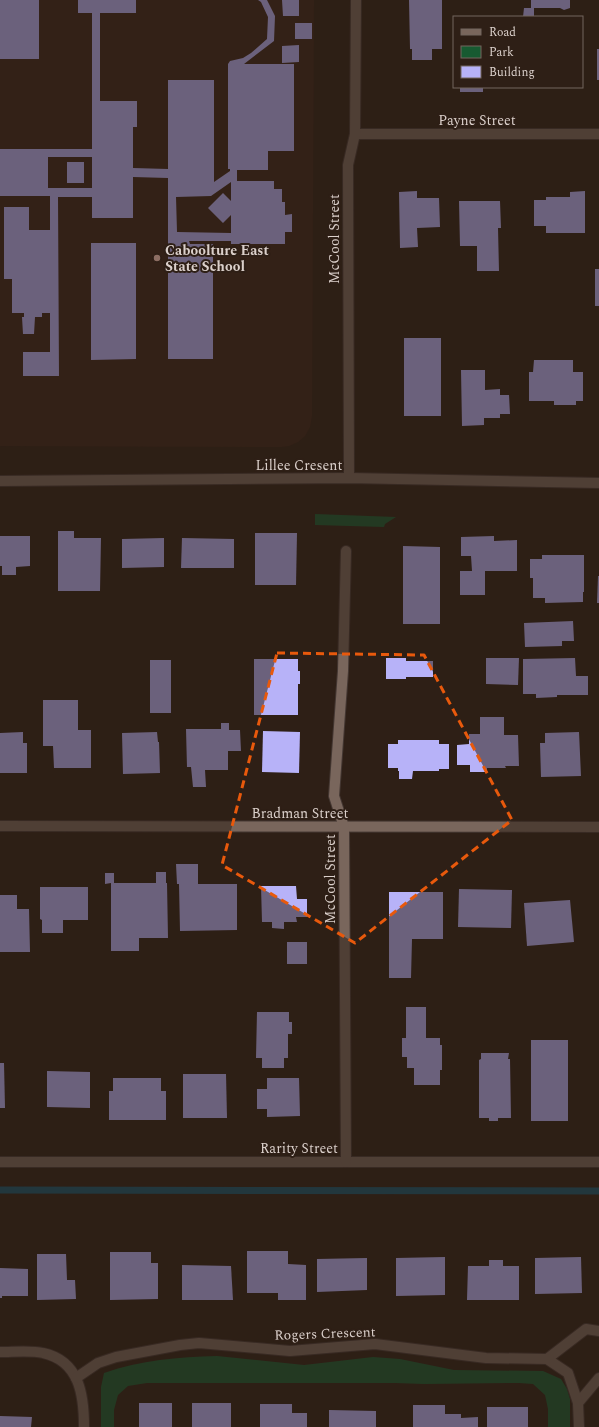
<svg xmlns="http://www.w3.org/2000/svg" width="599" height="1427" font-family="Spectral,serif">
  <rect width="100%" height="100%" fill="#2e1f16"/>
  <!-- built -->
  <polygon fill="#3b2519" points="0,0 314,0 312,416 310,427 305,436 298,442 289,446 281,447 0,446"/>
  <!-- green -->
  <g fill="#175a31">
    <polygon points="315,514 396,517 385,524 384,527 315,525"/>
    <path d="M217 1356 304 1365 373 1357 400 1359 454 1370 543 1371 561 1379 567 1389 570 1399V1427H548V1409L545 1395 533 1384 519 1383 424 1384 395 1383H147L128 1386 118 1395 114 1410V1427H101V1387L104 1373C141 1360 178 1357 217 1356Z"/>
  </g>
  <g fill="none" stroke-linecap="round" stroke-linejoin="round">
    <!-- stream -->
    <polyline stroke="#15556e" stroke-width="7" points="0,1190 599,1191"/>
  </g>
  <!-- building -->
  <g fill="#b7b2f8" fill-rule="evenodd">
    <rect x="0" y="0" width="39" height="59"/>
    <path d="M78 0H136V13H100V101H137V127H133V168L168 169V80H214V182L230 171V169H228V64L230 61 243 58 251 53 267 39 268 17 261 2 258 0H267L275 16 274 41 244 64H294V151H268V170H237V181H274V189H282V202H285V215L292 214V232H285V244H231V241H189L190 244H213V359H168V178L133 177V218H92V197H58L59 376H23V352H50V313H42V317H35L34 334H23L22 317H24V313H12V279H4V207H29V230H50V196H0V149H92V13H78ZM48 157H92V188H48ZM231 182V201L223 193 208 208 223 223 231 215V233L177 232 176 197 211 196Z"/>
    <polygon points="282,0 299,0 299,16 283,16"/>
    <polygon points="409,0 442,0 442,49 432,49 432,60 412,60 412,49 410,49"/>
    <polygon points="531,0 570,0 570,8 564,10 560,8 534,8 534,17 523,17 524,8 531,8"/>
    <rect x="295" y="23" width="17" height="16"/>
    <polygon points="299,45 299,62 282,63 282,46"/>
    <rect x="597" y="49" width="2" height="31"/>
    <rect x="460" y="87" width="23" height="5"/>
    <rect x="67" y="162" width="17" height="21"/>
    <polygon points="417,191 417,198 439,198 440,227 417,228 418,247 400,248 399,192"/>
    <polygon points="585,191 585,233 546,233 546,226 534,226 534,200 546,200 546,197 570,197 570,192"/>
    <polygon points="459,201 500,201 501,228 498,228 499,271 477,271 477,246 460,246"/>
    <polygon points="91,243 136,243 136,359 91,360"/>
    <rect x="595" y="269" width="4" height="37"/>
    <rect x="404" y="338" width="37" height="78"/>
    <polygon points="534,360 573,360 573,372 583,372 583,401 576,401 576,405 554,405 554,401 529,401 529,372 533,372"/>
    <polygon points="461,370 485,370 485,390 500,389 500,395 509,395 510,414 500,414 500,418 484,418 484,425 462,426"/>
    <polygon points="58,531 74,531 74,538 101,538 100,591 58,591"/>
    <polygon points="255,533 297,533 296,585 255,585"/>
    <polygon points="0,536 30,536 30,566 16,567 16,575 2,575 2,566 0,566"/>
    <polygon points="494,536 494,541 517,540 517,571 485,571 485,595 460,595 460,571 472,571 471,556 461,556 461,537"/>
    <polygon points="164,538 164,567 122,568 122,539"/>
    <polygon points="182,538 234,539 234,568 181,568"/>
    <polygon points="403,546 440,547 440,624 403,624"/>
    <polygon points="542,555 584,555 584,592 583,592 583,602 545,603 545,598 533,598 533,578 530,578 530,559 542,559"/>
    <polygon points="598,576 599,576 599,603 597,603"/>
    <polygon points="573,621 574,641 562,641 562,646 525,647 524,623"/>
    <polygon points="386,658 406,658 406,661 433,661 433,677 406,677 406,679 386,679"/>
    <polygon points="486,658 519,658 518,685 486,684"/>
    <polygon points="575,658 576,676 588,676 588,695 557,695 557,697 536,698 536,694 523,694 523,659"/>
    <polygon points="254,659 298,659 298,671 300,671 300,684 298,684 298,715 254,715"/>
    <rect x="150" y="660" width="21" height="53"/>
    <polygon points="43,700 78,700 78,730 91,730 91,768 54,768 53,746 43,746"/>
    <polygon points="480,717 504,717 504,735 518,735 519,766 505,766 506,768 487,768 487,772 470,772 470,765 457,765 457,745 469,744 469,734 480,734"/>
    <polygon points="221,723 229,723 229,730 240,730 241,751 228,751 228,770 205,770 206,787 193,787 191,767 187,767 186,729 221,729"/>
    <polygon points="263,731 300,732 299,773 262,772"/>
    <polygon points="23,732 23,743 27,743 27,773 0,773 0,733"/>
    <polygon points="157,732 158,742 159,742 160,773 123,774 122,733"/>
    <polygon points="579,732 581,776 541,777 540,743 545,743 545,733"/>
    <polygon points="398,740 439,740 439,744 449,744 449,769 439,769 439,771 413,771 412,779 399,779 399,771 398,771 398,768 388,768 388,744 398,744"/>
    <polygon points="176,864 198,864 198,884 237,884 237,930 180,931 179,884 177,884"/>
    <polygon points="156,872 166,872 166,883 167,883 168,938 139,938 139,951 111,951 111,883 105,884 105,873 114,873 114,883 156,883"/>
    <polygon points="261,886 296,886 297,899 307,899 307,917 296,917 297,922 284,922 284,929 272,928 272,922 262,922"/>
    <polygon points="40,887 88,887 88,920 63,920 63,933 42,933 42,920 40,919"/>
    <polygon points="459,889 512,890 511,928 458,927"/>
    <polygon points="389,892 443,892 443,939 412,939 411,978 389,978"/>
    <polygon points="0,895 17,895 17,909 29,909 30,952 0,952"/>
    <polygon points="570,900 574,942 527,946 524,903"/>
    <rect x="287" y="942" width="20" height="22"/>
    <polygon points="406,1007 426,1007 426,1038 440,1038 440,1045 442,1045 442,1070 440,1070 440,1085 414,1085 414,1068 407,1068 407,1057 402,1057 402,1038 406,1038"/>
    <polygon points="257,1012 289,1012 289,1022 292,1022 292,1034 288,1034 288,1058 284,1058 284,1068 262,1068 262,1058 256,1058"/>
    <rect x="531" y="1040" width="37" height="81"/>
    <polygon points="481,1053 509,1053 508,1059 510,1059 511,1118 498,1118 498,1121 489,1121 489,1118 479,1118 479,1060 481,1059"/>
    <polygon points="0,1063 4,1063 5,1108 0,1108"/>
    <polygon points="47,1071 90,1072 90,1108 47,1107"/>
    <polygon points="183,1074 226,1074 227,1118 183,1118"/>
    <polygon points="113,1078 161,1078 161,1091 166,1091 166,1120 109,1120 109,1091 113,1091"/>
    <polygon points="267,1078 299,1078 300,1116 267,1117 267,1109 257,1109 257,1089 267,1089"/>
    <polygon points="247,1251 288,1251 288,1264 306,1265 306,1300 278,1300 278,1293 247,1293"/>
    <polygon points="110,1252 151,1252 151,1263 158,1263 158,1299 110,1300"/>
    <polygon points="37,1254 66,1254 67,1280 75,1280 76,1299 37,1300"/>
    <polygon points="445,1257 445,1295 396,1296 396,1258"/>
    <polygon points="581,1257 582,1293 535,1294 535,1258"/>
    <polygon points="367,1258 367,1290 317,1292 317,1259"/>
    <polygon points="489,1260 503,1260 503,1266 519,1266 519,1300 467,1300 468,1266 489,1266"/>
    <polygon points="182,1265 231,1266 233,1300 182,1300"/>
    <polygon points="0,1268 28,1269 28,1296 2,1296 2,1298 0,1298"/>
    <rect x="139" y="1403" width="33" height="24"/>
    <rect x="192" y="1403" width="39" height="24"/>
    <polygon points="260,1404 292,1404 292,1413 307,1413 307,1427 260,1427"/>
    <polygon points="413,1405 445,1405 445,1414 461,1414 461,1418 478,1417 478,1427 413,1427"/>
    <rect x="487" y="1407" width="41" height="20"/>
    <polygon points="329,1410 376,1411 376,1427 329,1427"/>
    <polygon points="0,1416 32,1417 31,1427 0,1427"/>
  </g>
  <g fill="none" stroke-linecap="round" stroke-linejoin="round">
    <!-- service casing -->
    <g stroke="#453833" stroke-width="12">
      <g id="service">
        <polyline points="547,1359 586,1329 599,1331"/>
        <polyline points="578,1403 599,1378"/>
      </g>
    </g>
    <!-- minor casing -->
    <g stroke="#453833" stroke-width="12">
      <g id="minor">
        <polyline points="355,134 599,134"/>
        <polyline points="349,478 348,165 355,134 356,0"/>
        <polyline points="0,481 349,478 599,483"/>
        <polyline points="0,826 599,827"/>
        <polyline points="0,1162 599,1162"/>
        <polyline points="346,1162 344,827 334,796 343,671 346,551"/>
        <path d="M0 1352C13 1352 31 1350 43 1353 80 1361 84 1396 84 1427"/>
        <polyline points="76,1378 98,1363 116,1357 180,1345 199,1343 290,1351 375,1344 486,1358 547,1359 568,1373 578,1403 579,1427"/>
      </g>
    </g>
    <!-- service -->
    <use href="#service" stroke="#79665c" stroke-width="10"/>
    <!-- minor -->
    <use href="#minor" stroke="#79665c" stroke-width="10"/>
  </g>
  <!-- marked area -->
  <path d="M0 0H599V1427H0ZM277 653 424 655 512 820 355 943 222 865Z" fill="#2e1f16" fill-opacity=".55" fill-rule="evenodd"/>
  <path fill="none" stroke="#e8590c" stroke-width="3" stroke-dasharray="8 5" stroke-linejoin="round" d="M277 653 424 655 512 820 355 943 222 865Z"/>
  <!-- markers -->
  <circle fill="#8d6e63" stroke="#2e1f16" stroke-width="1.5" cx="157" cy="258" r="4"/>
  <g text-anchor="middle" stroke-width="4" stroke-linejoin="round" paint-order="stroke">
    <!-- street labels -->
    <g font-size="14" fill="#dbd0cb" stroke="#2e1f16">
      <text x="477" y="125">Payne Street</text>
      <text transform="translate(334 239) rotate(-90)" y="5">McCool Street</text>
      <text x="299" y="470">Lillee Cresent</text>
      <text x="300" y="818">Bradman Street</text>
      <text transform="translate(330 879) rotate(-90)" y="5">McCool Street</text>
      <text x="299" y="1153">Rarity Street</text>
      <text transform="translate(325 1333) rotate(-2)" y="5">Rogers Crescent</text>
    </g>
    <!-- poi labels -->
    <g font-size="14" font-weight="bold" fill="#dbd0cb" stroke="#2e1f16" text-anchor="start">
      <text x="165" y="255">Caboolture East<tspan x="165" dy="16">State School</tspan></text>
    </g>
  </g>
  <!-- legend -->
  <rect x="453" y="16" width="130" height="72" fill="#2e1f16" stroke="#73665e"/>
  <rect x="461" y="29" width="20" height="6" fill="#79665c" stroke="#73665e"/>
  <text x="489" y="36" font-size="12" fill="#dbd0cb">Road</text>
  <rect x="461" y="46" width="20" height="12" fill="#175a31" stroke="#73665e"/>
  <text x="489" y="56" font-size="12" fill="#dbd0cb">Park</text>
  <rect x="461" y="66" width="20" height="12" fill="#b7b2f8" stroke="#73665e"/>
  <text x="489" y="76" font-size="12" fill="#dbd0cb">Building</text>
</svg>
